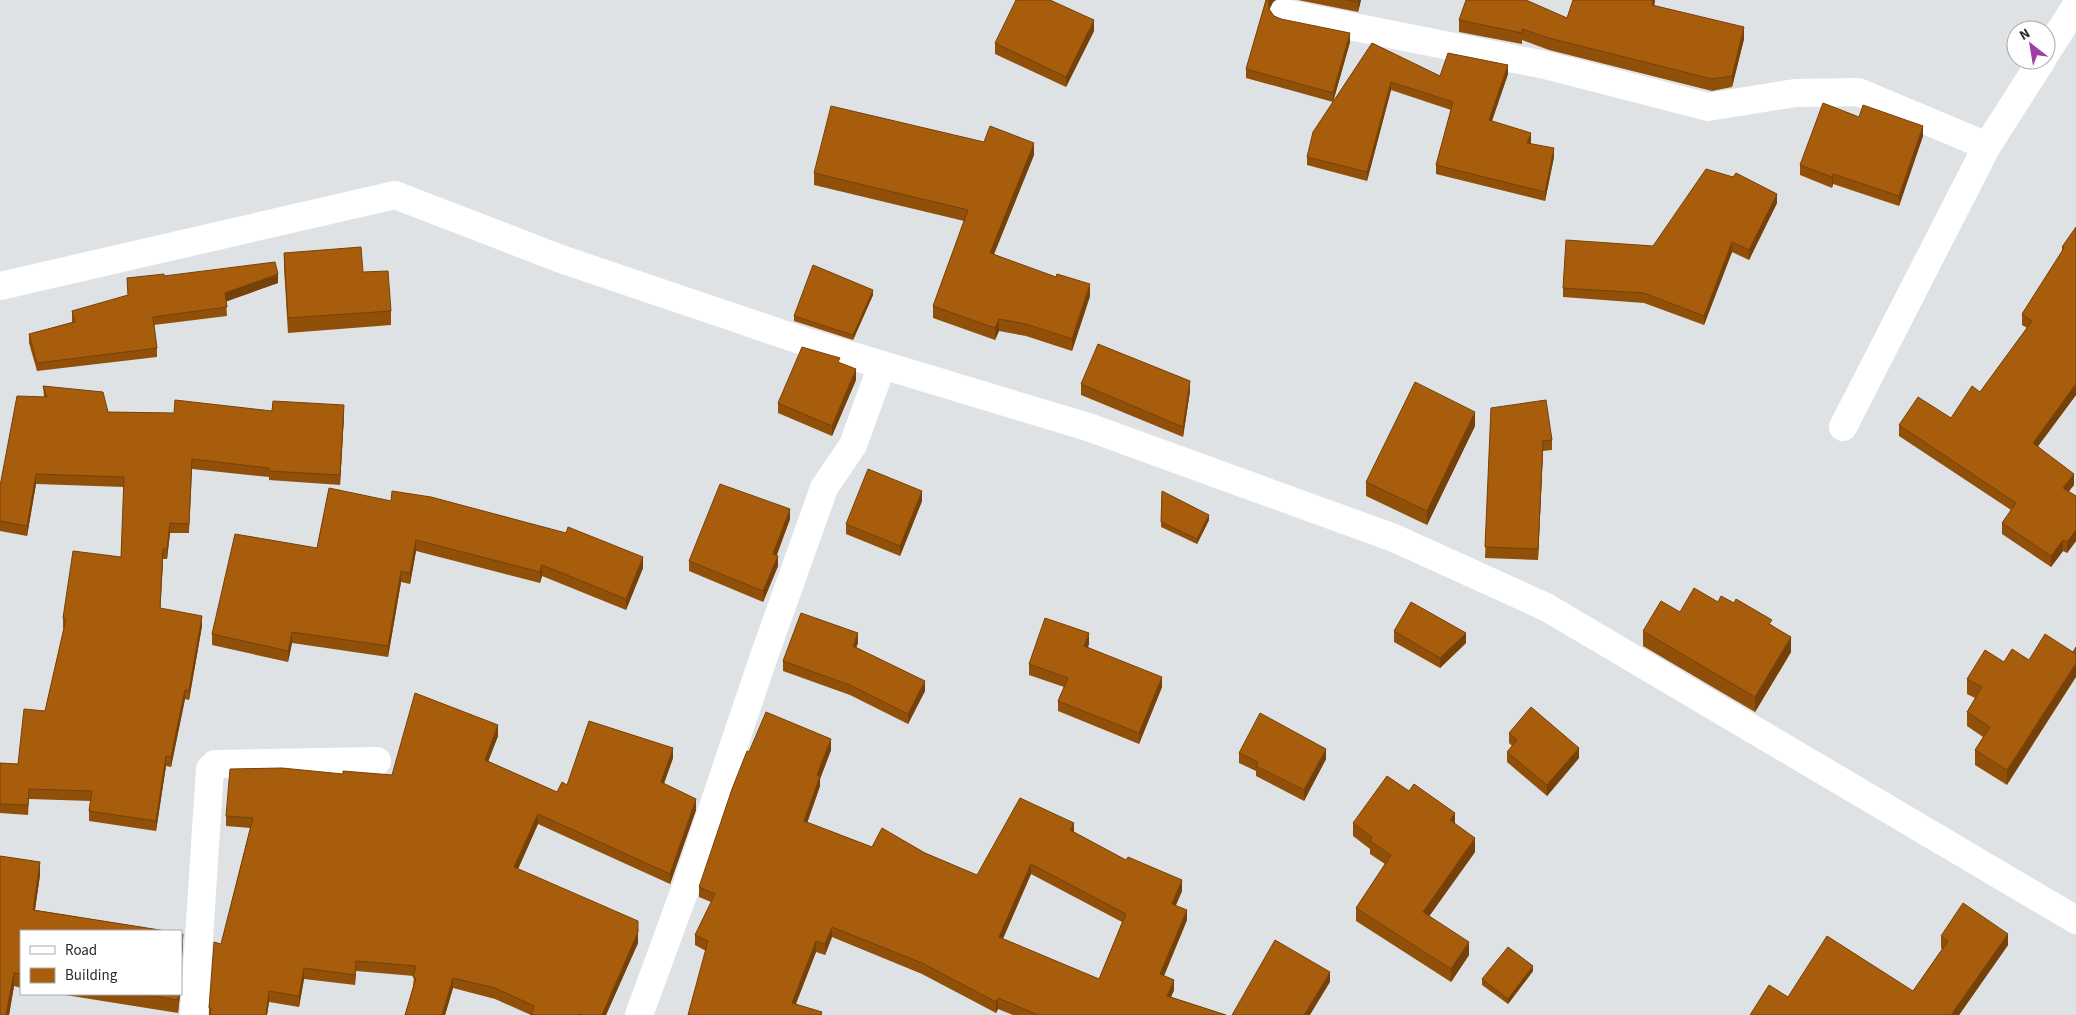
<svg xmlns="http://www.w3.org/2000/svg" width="2076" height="1015" font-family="'Source Sans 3',sans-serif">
  <rect width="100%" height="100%" fill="#dfe2e5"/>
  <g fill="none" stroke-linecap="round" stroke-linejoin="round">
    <!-- street -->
    <g stroke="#fff" stroke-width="28">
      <polyline points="1284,13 1545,65 1708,107 1795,93 1858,92 1987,146"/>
      <polyline points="2046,53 2076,6"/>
      <polyline points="0,286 395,195 561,259 806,342 1088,427 1394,538 1546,607 2076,920"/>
      <polyline points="1843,427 1987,146 2042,60"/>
      <polyline points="194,1015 210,769 215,764 220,764 377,761"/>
      <polyline points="639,1015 687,884 762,662 824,488 853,445 882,365"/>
    </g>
  </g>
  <!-- wall -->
  <g fill="#90500a" fill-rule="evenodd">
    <polygon points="1266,0 1273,2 1269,9 1274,16 1281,19 1350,42 1333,102 1246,78 1246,69"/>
    <polygon points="1298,0 1361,0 1358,12"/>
    <polygon points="1573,0 1655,0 1654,6 1744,39 1732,87 1712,91 1549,50 1522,40 1522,44 1459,32 1459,20 1567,18"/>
    <polygon points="1094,31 1066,87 995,54 995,43"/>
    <polygon points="1372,43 1440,76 1508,74 1492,121 1531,142 1530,143 1554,157 1545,201 1436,174 1436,165 1451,110 1391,90 1367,181 1307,165 1307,157"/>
    <polygon points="1859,117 1923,136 1899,206 1833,184 1832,188 1800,175 1800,165"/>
    <polygon points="1034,155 994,254 1090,296 1072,351 1026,336 999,331 995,340 933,318 933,306 964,221 814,185 814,173"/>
    <polygon points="1777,203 1749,260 1732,252 1704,325 1644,303 1563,297 1563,288 1653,246"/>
    <polygon points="2076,227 2076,395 2038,446 2074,485 2068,491 2076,496 2076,541 2067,553 2063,551 2051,567 2002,534 2002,523 2011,510 1899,436 1899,425 1951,418 1980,392 2027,328 2022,325 2022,314 2062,252 2062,247"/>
    <polygon points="284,253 363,272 391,311 391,325 288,333 284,268"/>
    <polygon points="164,276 278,283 226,301 227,316 154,325 157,348 157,357 37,371 29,343 29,334 72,322 72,311 128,296 127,278"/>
    <polygon points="873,295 853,340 794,321 794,316"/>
    <polygon points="856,380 832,436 778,413 778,403"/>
    <polygon points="1081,384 1190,391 1183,437 1081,395"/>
    <polygon points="43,386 108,412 174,413 272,411 344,415 340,485 269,480 269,477 192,469 189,533 170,533 167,559 163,559 160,608 202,626 189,700 185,699 171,767 166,766 156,831 89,821 89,811 91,801 29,799 28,815 0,813 0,763 18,764 45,711 64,628 63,628 63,618 121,557 124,487 36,484 27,536 0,531 0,486 44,397"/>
    <polygon points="1491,408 1552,440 1552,450 1543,451 1538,560 1485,558"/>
    <polygon points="1475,426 1427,525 1366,496 1366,482"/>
    <polygon points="329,488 643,568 626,610 542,576 540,583 416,551 410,584 401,582 388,657 292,643 288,662 212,645 212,634 317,548"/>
    <polygon points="1162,491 1209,520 1197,544 1161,527"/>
    <polygon points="922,501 900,556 846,534 846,524"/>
    <polygon points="790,519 777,555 778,566 763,602 689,571 689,561"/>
    <polygon points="1718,602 1772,625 1791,652 1755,712 1643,646 1643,631 1680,612"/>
    <polygon points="1394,631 1466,643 1440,668 1394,642"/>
    <polygon points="858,643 856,647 925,691 908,724 850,695 783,671 783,661"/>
    <polygon points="1089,644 1088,647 1162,687 1139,744 1058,711 1058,701 1064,687 1029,675 1029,664"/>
    <polygon points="2012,649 2007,785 1975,765 1975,750 1983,737 1967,726 1967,712 1975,698 1967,694 1967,679 2004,662"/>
    <polygon points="1509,733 1579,758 1547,796 1507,762 1507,752 1512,746 1509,743"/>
    <polygon points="498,736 488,761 557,792 567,785 673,758 664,783 696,810 670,884 538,824 518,869 638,943 606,1015 531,1015 495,999 453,988 445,1015 405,1015 413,987 414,976 356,971 355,985 304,979 299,1007 269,1002 267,1015 209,1015 209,1008 221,944 250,828 226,826 226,816 392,775"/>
    <path d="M831 750 820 779V786L807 823 872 847 925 853 977 875 1074 832 1182 891 1176 905 1187 920 1164 976 1174 990 1171 997 1226 1015H1013L998 1009 996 1013 922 974 832 937 825 955 816 952 796 1004 822 1015H688L706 951 695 945V935L711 902 699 897V887L749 752ZM1031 874 1122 922 1099 979 1003 939Z"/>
    <polygon points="1239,753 1326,759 1304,801 1256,776 1256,771 1239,763"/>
    <polygon points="1353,823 1455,824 1475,852 1429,916 1469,955 1451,982 1356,921 1356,908 1385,864 1370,854 1370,849 1353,836"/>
    <polygon points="0,856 40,862 40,875 35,910 166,931 21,931 21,988 14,986 9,1015 0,1015"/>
    <polygon points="1941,936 2008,945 1959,1015 1788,997 1913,991 1942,949 1941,948"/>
    <polygon points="1533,971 1508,1004 1482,985 1482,979"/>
    <polygon points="59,994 180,994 178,1013"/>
  </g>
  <!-- shaded-wall -->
  <g fill="#764108">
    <polygon points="1269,0 1276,0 1273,2 1269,10"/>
    <polygon points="1359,0 1361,0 1358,12 1358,2"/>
    <polygon points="1653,0 1655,0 1652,17 1652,5"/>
    <polygon points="1094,20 1094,31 1066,87 1066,77"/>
    <polygon points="1744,27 1744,39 1732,87 1732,76"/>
    <polygon points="1350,33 1350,42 1333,102 1333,93"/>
    <polygon points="1508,65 1508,74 1489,129 1489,120"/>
    <polygon points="1391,82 1391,90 1367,181 1367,172"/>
    <polygon points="1923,126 1923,136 1899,206 1899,196"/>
    <polygon points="1531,133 1531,142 1527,152 1527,143"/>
    <polygon points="1034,143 1034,155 990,264 990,253"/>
    <polygon points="1554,148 1554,157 1545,201 1545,192"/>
    <polygon points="1833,174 1833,184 1832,188 1832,177"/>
    <polygon points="1777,194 1777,203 1749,260 1749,250"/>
    <polygon points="1732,242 1732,252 1704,325 1704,316"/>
    <polygon points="278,274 278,283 225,302 225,293"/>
    <polygon points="1090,284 1090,296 1072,351 1072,339"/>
    <polygon points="873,290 873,295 853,340 853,335"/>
    <polygon points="999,319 999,331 995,340 995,328"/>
    <polygon points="856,369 856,380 832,436 832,426"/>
    <polygon points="1190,381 1190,391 1183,437 1183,427"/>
    <polygon points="2076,384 2076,395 2033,453 2033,443"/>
    <polygon points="344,405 344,415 340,485 340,475"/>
    <polygon points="1475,412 1475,426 1427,525 1427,511"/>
    <polygon points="1543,441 1543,451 1538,560 1538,549"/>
    <polygon points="36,474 36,484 27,536 27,526"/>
    <polygon points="2074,474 2074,485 2063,499 2063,488"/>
    <polygon points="922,491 922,501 900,556 900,546"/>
    <polygon points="790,509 790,519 773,564 773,554"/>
    <polygon points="1209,515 1209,520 1197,544 1197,539"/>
    <polygon points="170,523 170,533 167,559 167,549"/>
    <polygon points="2076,530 2076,541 2067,553 2067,542"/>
    <polygon points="416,540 416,551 410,584 410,573"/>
    <polygon points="2063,540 2063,551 2051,567 2051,556"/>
    <polygon points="163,549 163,559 160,618 160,608"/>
    <polygon points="778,556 778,566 763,602 763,591"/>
    <polygon points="643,557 643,568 626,610 626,599"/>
    <polygon points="542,565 542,576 540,583 540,572"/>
    <polygon points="401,571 401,582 388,657 388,646"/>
    <polygon points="202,616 202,626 189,700 189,690"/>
    <polygon points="292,632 292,643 288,662 288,651"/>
    <polygon points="858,633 858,643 853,656 853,646"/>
    <polygon points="1089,633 1089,644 1084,656 1084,646"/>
    <polygon points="1466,633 1466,643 1440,668 1440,658"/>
    <polygon points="1791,637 1791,652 1755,712 1755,697"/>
    <polygon points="2076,663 2076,677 2007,785 2007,770"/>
    <polygon points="1162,677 1162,687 1139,744 1139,733"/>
    <polygon points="925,681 925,691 908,724 908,714"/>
    <polygon points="185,690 185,699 171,767 171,757"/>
    <polygon points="498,725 498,736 485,770 485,760"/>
    <polygon points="831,739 831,750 820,779 820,786 804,832 804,821 817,775"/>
    <polygon points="673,748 673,758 661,792 661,782"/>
    <polygon points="1579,748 1579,758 1547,796 1547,785"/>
    <polygon points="1326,749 1326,759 1304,801 1304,790"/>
    <polygon points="166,756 166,766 156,831 156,821"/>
    <polygon points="696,799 696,810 670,884 670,874"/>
    <polygon points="1455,813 1455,826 1450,820"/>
    <polygon points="538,814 538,824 514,878 514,867"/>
    <polygon points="1074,823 1074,834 1070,830"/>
    <polygon points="1475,838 1475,852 1423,925 1423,912"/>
    <polygon points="40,862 40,875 33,923 33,910"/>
    <polygon points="1031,864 1031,874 999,947 999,937"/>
    <polygon points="1182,880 1182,891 1172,914 1172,904"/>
    <polygon points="1187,910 1187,920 1160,985 1160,974"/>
    <polygon points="832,927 832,937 825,955 825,944"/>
    <polygon points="638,932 638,943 606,1015 602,1015"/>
    <polygon points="183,934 183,948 181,970 181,957"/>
    <polygon points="2008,934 2008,945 1959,1015 1951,1015"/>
    <polygon points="816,941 816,952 792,1013 792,1003"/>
    <polygon points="1469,942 1469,955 1451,982 1451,969"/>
    <polygon points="356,961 356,971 355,985 355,975"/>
    <polygon points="1533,966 1533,971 1508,1004 1508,999"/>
    <polygon points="304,968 304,979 299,1007 299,996"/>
    <polygon points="1330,972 1330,982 1310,1015 1304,1015"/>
    <polygon points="14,973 14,986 9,1015 6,1015"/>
    <polygon points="453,978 453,988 445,1015 442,1015"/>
    <polygon points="1174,980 1174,990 1167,1006 1167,996"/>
    <polygon points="269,991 269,1002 267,1015 266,1015"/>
    <polygon points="179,994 180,994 178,1013 178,1000"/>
    <polygon points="998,998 998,1009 996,1013 996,1002"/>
  </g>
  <!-- building -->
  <g fill="#a85d0c" stroke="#764108" fill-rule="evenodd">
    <polygon points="1016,0 1050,0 1094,20 1066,77 995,43"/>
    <polygon points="1266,0 1269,0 1269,9 1274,16 1281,19 1350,33 1333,93 1246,69"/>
    <polygon points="1346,0 1359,0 1358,2"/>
    <polygon points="1466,0 1526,0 1567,18 1573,0 1653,0 1652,5 1744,27 1732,76 1712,79 1549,38 1522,29 1522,33 1459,20"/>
    <polygon points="1372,43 1440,76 1448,53 1508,65 1489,120 1531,133 1527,143 1554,148 1545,192 1436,165 1453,102 1391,82 1367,172 1307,157 1313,132"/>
    <polygon points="1823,103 1859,117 1863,105 1923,126 1899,196 1833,174 1832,177 1800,165"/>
    <polygon points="831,106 984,142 990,126 1034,143 990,253 1056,277 1057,274 1090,284 1072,339 1026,324 999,319 995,328 933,306 968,210 814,173"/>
    <polygon points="1706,169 1733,177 1736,173 1777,194 1749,250 1732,242 1704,316 1644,293 1563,288 1566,240 1653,246"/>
    <polygon points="2076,227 2076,384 2033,443 2074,474 2063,488 2076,496 2076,530 2067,542 2063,540 2051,556 2002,523 2016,503 1899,425 1918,397 1951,418 1972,386 1980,392 2032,321 2022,314 2064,248 2062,247"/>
    <polygon points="361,247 363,272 388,271 391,311 288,318 284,253"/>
    <polygon points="275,262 278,274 225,293 227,307 153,317 157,348 37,363 29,334 75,322 72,311 128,295 127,278 164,274 164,276"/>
    <polygon points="813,265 873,290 853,335 794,316"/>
    <polygon points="1098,344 1190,381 1183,427 1081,384"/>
    <polygon points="802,347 840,358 838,362 856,369 832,426 778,403"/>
    <polygon points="1415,382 1475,412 1427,511 1366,482"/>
    <polygon points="43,386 103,392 108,412 174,413 175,400 272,411 273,401 344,405 340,475 269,471 269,468 192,459 189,524 170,523 167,549 163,549 160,608 202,616 189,690 185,690 171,757 166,756 156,821 89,811 92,791 29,789 28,805 0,804 0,763 18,764 24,709 45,711 66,619 63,618 73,551 121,557 124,477 36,474 27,526 0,521 0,486 17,396 47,397"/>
    <polygon points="1546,400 1552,440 1543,441 1538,549 1485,547 1491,408"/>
    <polygon points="868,469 922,491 900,546 846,524"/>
    <polygon points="720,484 790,509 773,554 778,556 763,591 689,561"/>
    <polygon points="329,488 391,501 392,491 431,497 566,533 568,527 643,557 626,599 542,565 540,572 416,540 410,573 401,571 388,646 292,632 288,651 212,634 235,534 317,548"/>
    <polygon points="1162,491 1209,515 1197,539 1161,522"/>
    <polygon points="1694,588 1718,602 1721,596 1734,603 1736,599 1772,620 1769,624 1791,637 1755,697 1643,631 1661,601 1680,612"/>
    <polygon points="1411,602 1466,633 1440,658 1394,631"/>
    <polygon points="801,613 858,633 853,646 925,681 908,714 850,685 783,661"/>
    <polygon points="1045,618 1089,633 1084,646 1162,677 1139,733 1058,701 1068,678 1029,664"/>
    <polygon points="2045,634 2076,654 2076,663 2007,770 1975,750 1990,727 1967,712 1982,687 1967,679 1985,650 2004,662 2012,649 2029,660"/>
    <polygon points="2076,647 2076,654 2073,652"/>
    <polygon points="415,693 498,725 485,760 557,792 562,782 567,785 589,721 673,748 661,782 696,799 670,874 538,814 514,867 638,921 638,932 602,1015 583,1015 580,1014 579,1015 531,1015 534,1006 495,988 453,978 442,1015 405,1015 416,978 413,977 416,966 356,961 355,975 304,968 299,996 269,991 266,1015 210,1015 211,1008 209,1008 214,942 221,944 253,818 226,816 230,769 282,768 343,774 343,771 392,775"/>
    <polygon points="1531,707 1579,748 1547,785 1507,752 1517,740 1509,733"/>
    <path d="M766 712 831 739 817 775 820 776 804 821 872 847 882 828 925 853 977 875 1020 798 1074 823 1070 830 1126 860 1128 857 1182 880 1172 904 1187 910 1160 974 1174 980 1167 996 1226 1015H1038L998 998 996 1002 922 963 832 927 825 944 816 941 792 1003 822 1012 821 1015H688L708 941 695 935 715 894 699 887 732 789 747 751 749 752ZM1031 864 1126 914 1099 979 999 937Z"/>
    <polygon points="1260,713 1326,749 1304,790 1256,766 1258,762 1239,753"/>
    <polygon points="1387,776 1409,791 1414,784 1455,813 1450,820 1475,838 1423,912 1469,942 1451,969 1356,908 1391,855 1370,841 1372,837 1353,823"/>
    <polygon points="0,856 40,862 33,910 166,931 21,931 21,974 14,973 6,1015 0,1015"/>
    <polygon points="1963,903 2008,934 1951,1015 1750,1015 1769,985 1788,997 1827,936 1913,991 1948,941 1941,936"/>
    <polygon points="181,934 183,934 181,957"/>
    <polygon points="1275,940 1330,972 1304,1015 1232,1015"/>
    <polygon points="1508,947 1533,966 1508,999 1482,979"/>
    <polygon points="142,994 179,994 178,1000"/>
  </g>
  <!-- legend -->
  <rect x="20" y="930" width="162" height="65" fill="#ffffff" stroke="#aaaaab"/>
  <rect x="30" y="946" width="25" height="8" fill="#ffffff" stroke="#aaaaab"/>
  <text x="65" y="955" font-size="15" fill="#2a2b2c">Road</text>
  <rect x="30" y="968" width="25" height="15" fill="#a85d0c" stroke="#aaaaab"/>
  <text x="65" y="980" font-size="15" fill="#2a2b2c">Building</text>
  <!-- north arrow -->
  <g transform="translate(2031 45) rotate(329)"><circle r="24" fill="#ffffff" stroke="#aaaaab"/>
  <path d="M0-4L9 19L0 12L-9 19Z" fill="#9e3da4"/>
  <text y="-8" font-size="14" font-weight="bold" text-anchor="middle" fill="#2a2b2c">N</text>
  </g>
</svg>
